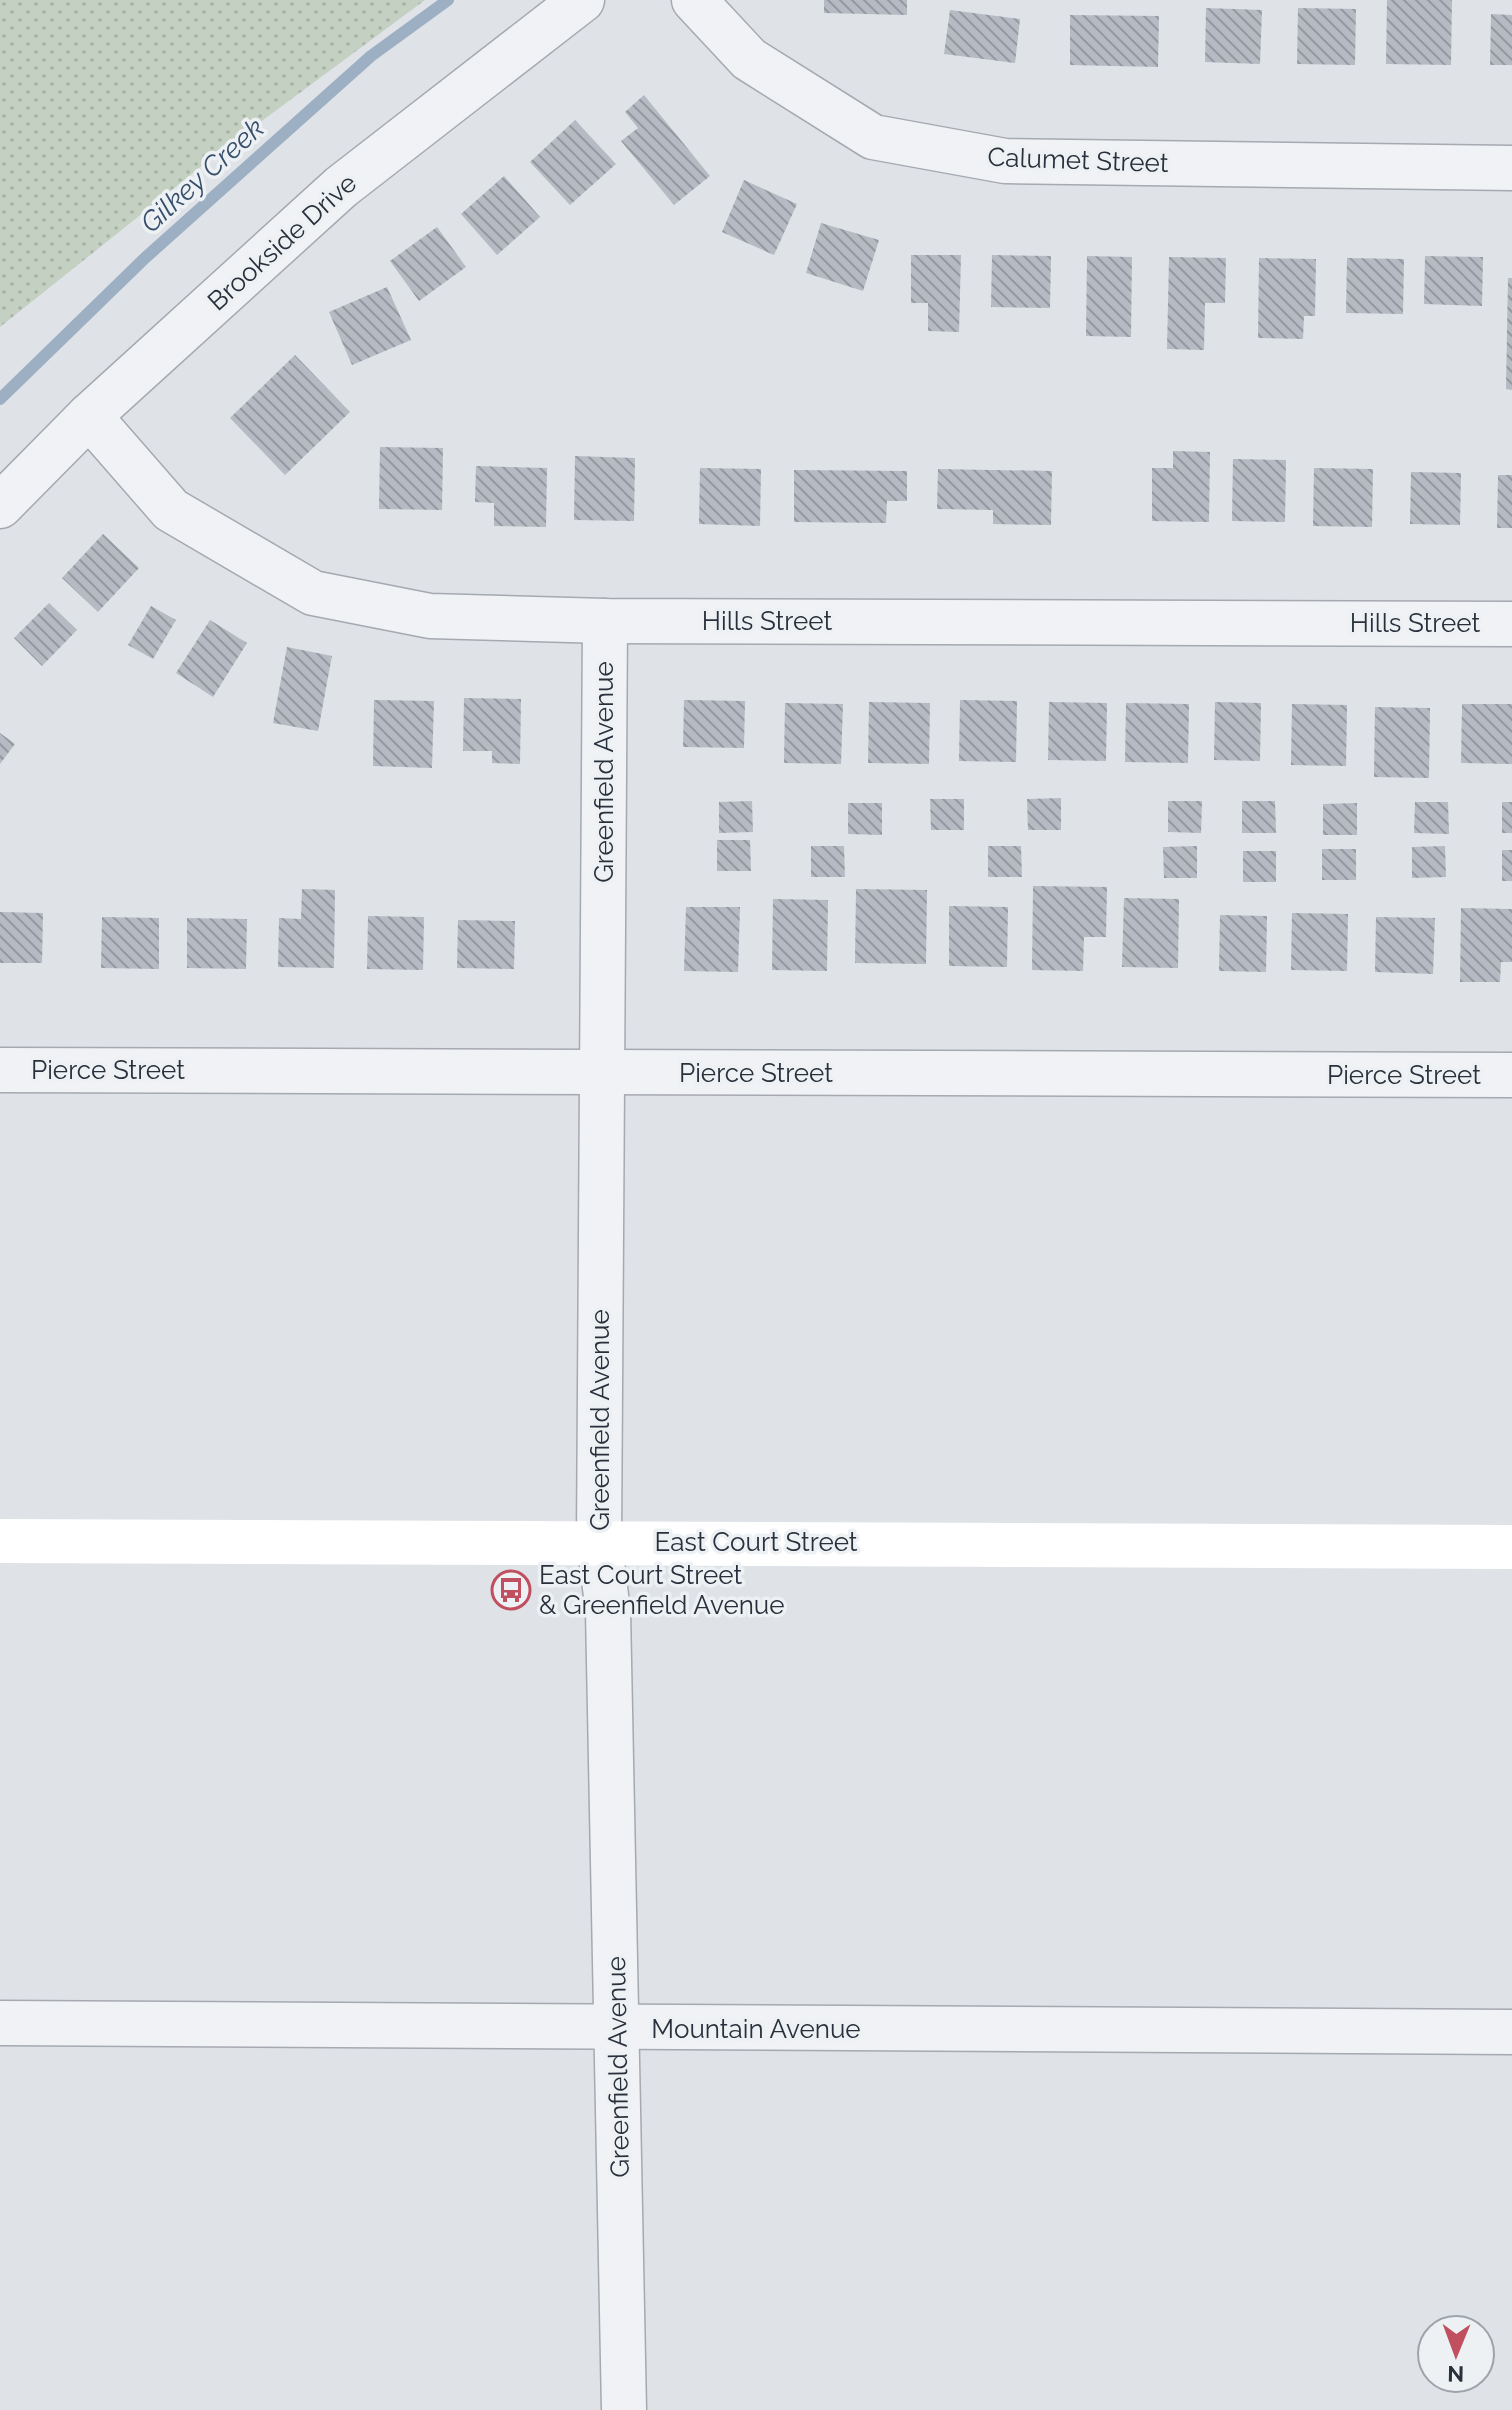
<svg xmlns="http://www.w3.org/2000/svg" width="1512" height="2410" font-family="Raleway,sans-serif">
  <defs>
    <pattern id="grass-dots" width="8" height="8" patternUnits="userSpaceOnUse" patternTransform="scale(2)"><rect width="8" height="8" fill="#c4d0c1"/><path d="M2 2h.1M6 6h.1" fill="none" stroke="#a8b3a7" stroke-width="1.8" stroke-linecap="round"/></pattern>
    <pattern id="building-back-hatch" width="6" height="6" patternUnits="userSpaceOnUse" patternTransform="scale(2)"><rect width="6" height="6" fill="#b6bbc3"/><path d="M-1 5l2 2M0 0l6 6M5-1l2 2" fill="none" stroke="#9498a0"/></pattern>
  </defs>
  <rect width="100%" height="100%" fill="#dfe2e7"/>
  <!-- grass -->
  <polygon fill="url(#grass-dots)" points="0,0 425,0 208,161 0,327"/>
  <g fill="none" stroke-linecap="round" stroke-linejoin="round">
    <!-- stream -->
    <polyline stroke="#9db0c3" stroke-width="12" points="0,399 145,258 371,56 448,0"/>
  </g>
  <!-- building -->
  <g fill="url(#building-back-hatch)">
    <polygon points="824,0 907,0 907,15 824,13"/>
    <polygon points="1387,0 1452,0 1451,65 1386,64"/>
    <polygon points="1206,8 1262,10 1260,64 1205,62"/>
    <polygon points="1298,8 1356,9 1355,65 1297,64"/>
    <polygon points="950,10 1020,19 1015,63 944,54"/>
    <polygon points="1491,14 1512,15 1512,65 1490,65"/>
    <polygon points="1070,15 1159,16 1158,67 1070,65"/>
    <polygon points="644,95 710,176 674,205 621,141 638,128 625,112"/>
    <polygon points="575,120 616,164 570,205 530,162"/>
    <polygon points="504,176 540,217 497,255 461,214"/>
    <polygon points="744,180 797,204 774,255 722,232"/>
    <polygon points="821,223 879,240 863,291 806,273"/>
    <polygon points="437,227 466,267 419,301 390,261"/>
    <polygon points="911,255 961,255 959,332 928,331 928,303 911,303"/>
    <polygon points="992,255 1051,256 1050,308 991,307"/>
    <polygon points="1087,256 1132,257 1131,337 1086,336"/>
    <polygon points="1425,256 1483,257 1482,306 1424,304"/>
    <polygon points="1169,257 1226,258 1225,303 1205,303 1204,350 1167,349"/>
    <polygon points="1259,258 1316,259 1315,316 1304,316 1303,339 1258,338"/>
    <polygon points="1347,258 1404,259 1403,314 1346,313"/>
    <polygon points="1508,278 1512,278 1512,390 1506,389"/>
    <polygon points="387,287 411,340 352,365 329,312"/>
    <polygon points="295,355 350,412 285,475 230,418"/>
    <polygon points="380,447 443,448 442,510 379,509"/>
    <polygon points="1173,451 1210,452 1209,522 1152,521 1152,468 1173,468"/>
    <polygon points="575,456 635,458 634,521 574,520"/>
    <polygon points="1233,459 1286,460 1285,522 1232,521"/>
    <polygon points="476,466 547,468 546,527 494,526 494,503 475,502"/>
    <polygon points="700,468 761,469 760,526 699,524"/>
    <polygon points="1314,468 1373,469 1372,527 1313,526"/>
    <polygon points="938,469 1052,471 1051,525 993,524 993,510 937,509"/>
    <polygon points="794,470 907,471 907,501 887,501 886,523 794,522"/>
    <polygon points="1411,472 1461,473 1460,525 1410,524"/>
    <polygon points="1498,475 1512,475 1512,528 1497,528"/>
    <polygon points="103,534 139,568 98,612 62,578"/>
    <polygon points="49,603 77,630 42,666 14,638"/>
    <polygon points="151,606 176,620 153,659 128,645"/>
    <polygon points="210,620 247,643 213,697 176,673"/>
    <polygon points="287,647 332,656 318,731 273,723"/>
    <polygon points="464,698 521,699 520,764 492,763 492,751 463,751"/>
    <polygon points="374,700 434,701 432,768 373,766"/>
    <polygon points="684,700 745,701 744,748 683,747"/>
    <polygon points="960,700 1017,701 1016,762 959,761"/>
    <polygon points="869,702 930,703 929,764 868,763"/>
    <polygon points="1049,702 1107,703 1106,761 1048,760"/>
    <polygon points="1215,702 1261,703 1260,761 1214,760"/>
    <polygon points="785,703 843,704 841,764 784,763"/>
    <polygon points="1126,703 1189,704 1188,763 1125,762"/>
    <polygon points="1292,704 1347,705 1346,766 1291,765"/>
    <polygon points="1462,704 1512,704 1512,764 1461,763"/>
    <polygon points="1375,707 1430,708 1429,778 1374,777"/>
    <polygon points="0,733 15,744 0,764"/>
    <polygon points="1061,798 1061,830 1028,830 1027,799"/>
    <polygon points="930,799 964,799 964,830 931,830"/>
    <polygon points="752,801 753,832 719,833 719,802"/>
    <polygon points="1168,801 1202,801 1201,833 1168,832"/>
    <polygon points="1242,801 1275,801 1276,833 1242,833"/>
    <polygon points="1415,802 1448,802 1449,834 1414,833"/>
    <rect x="1502" y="802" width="10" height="31"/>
    <polygon points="848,803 882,803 882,835 848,834"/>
    <polygon points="1357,803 1357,835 1323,835 1323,804"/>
    <polygon points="717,840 750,840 751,871 717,871"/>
    <polygon points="811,846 844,846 845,877 811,877"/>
    <polygon points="988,846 1021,846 1022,877 988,877"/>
    <polygon points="1197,846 1197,878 1164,878 1163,847"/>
    <polygon points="1445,846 1446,877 1412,878 1412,847"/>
    <rect x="1322" y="849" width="34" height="31"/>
    <rect x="1502" y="850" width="10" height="31"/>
    <rect x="1243" y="851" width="33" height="31"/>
    <polygon points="1033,886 1107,887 1106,937 1084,937 1083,971 1032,970"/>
    <polygon points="302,889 335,890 334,968 278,967 279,918 301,919"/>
    <polygon points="856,889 927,890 926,964 855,963"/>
    <polygon points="1124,898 1179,899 1178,968 1122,967"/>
    <polygon points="773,899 828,900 827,971 772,970"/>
    <polygon points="949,906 1008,907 1007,967 949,966"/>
    <polygon points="686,907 740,907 738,972 684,971"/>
    <polygon points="1461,908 1512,909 1512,962 1501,962 1500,982 1460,982"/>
    <polygon points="0,912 43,913 42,963 0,963"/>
    <polygon points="1292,913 1348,914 1347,971 1291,970"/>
    <polygon points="1220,915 1267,916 1266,972 1219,971"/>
    <polygon points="368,916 424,917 423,970 367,969"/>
    <polygon points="102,917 159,918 159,969 101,968"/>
    <polygon points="1376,917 1435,918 1433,974 1375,972"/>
    <polygon points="187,918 247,919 246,969 187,968"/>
    <polygon points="458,920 515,921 514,969 457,968"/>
  </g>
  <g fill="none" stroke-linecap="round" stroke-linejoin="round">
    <!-- street casing -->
    <g stroke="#a5a9b0" stroke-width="47">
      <g id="street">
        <polyline points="694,0 749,59 873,137 1005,161 1512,168"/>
        <polyline points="89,416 171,510 313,593 430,616 605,621 1512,624"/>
        <polyline points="0,506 89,416 341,187 582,0"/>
        <polyline points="605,621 599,1541 608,1611 624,2410"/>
        <polyline points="0,1070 1512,1075"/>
        <polyline points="0,2023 1512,2032"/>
      </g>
    </g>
    <!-- street -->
    <use href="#street" stroke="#f1f2f5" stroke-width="44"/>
    <!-- secondary -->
    <polyline stroke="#fff" stroke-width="44" points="0,1541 1512,1547"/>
  </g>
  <!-- icons -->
  <defs>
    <g id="bus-ring" transform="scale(2)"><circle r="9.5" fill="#eef1f4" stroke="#c04f60" stroke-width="1.5"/><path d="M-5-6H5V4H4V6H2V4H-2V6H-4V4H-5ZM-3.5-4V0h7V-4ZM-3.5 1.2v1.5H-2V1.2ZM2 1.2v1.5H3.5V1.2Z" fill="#c04f60"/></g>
  </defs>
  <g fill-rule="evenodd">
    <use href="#bus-ring" x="511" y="1590"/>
  </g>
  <g text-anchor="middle" stroke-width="7" stroke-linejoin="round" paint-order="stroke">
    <!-- street labels -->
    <g font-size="26" fill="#29303c" stroke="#eef1f4">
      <text transform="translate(1078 160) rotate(2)" y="9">Calumet Street</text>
      <text transform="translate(282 242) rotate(-42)" y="9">Brookside Drive</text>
      <text x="767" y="630">Hills Street</text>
      <text x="1415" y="632">Hills Street</text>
      <text transform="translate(604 772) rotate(-90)" y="9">Greenfield Avenue</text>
      <text x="108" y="1079">Pierce Street</text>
      <text x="756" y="1082">Pierce Street</text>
      <text x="1404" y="1084">Pierce Street</text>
      <text transform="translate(600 1420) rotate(-90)" y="9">Greenfield Avenue</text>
      <text x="756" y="1551">East Court Street</text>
      <text x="756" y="2038">Mountain Avenue</text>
      <text transform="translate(618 2067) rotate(-91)" y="9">Greenfield Avenue</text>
    </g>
    <!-- poi labels -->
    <g font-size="26" fill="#29303c" stroke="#eef1f4" text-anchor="start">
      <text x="539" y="1584">East Court Street<tspan x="539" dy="30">&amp; Greenfield Avenue</tspan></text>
    </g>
    <!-- water labels -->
    <g font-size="28" font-style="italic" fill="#374f6c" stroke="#eef1f4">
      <text transform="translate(202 175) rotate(-42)" y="10">Gilkey Creek</text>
    </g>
  </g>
  <!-- north arrow -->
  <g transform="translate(1456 2354) rotate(181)"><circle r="38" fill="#eef1f4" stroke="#9fa4aa" stroke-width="2"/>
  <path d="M0-6L14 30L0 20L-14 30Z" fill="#c04f60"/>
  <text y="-12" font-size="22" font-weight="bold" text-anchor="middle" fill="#29303c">N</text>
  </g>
</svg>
